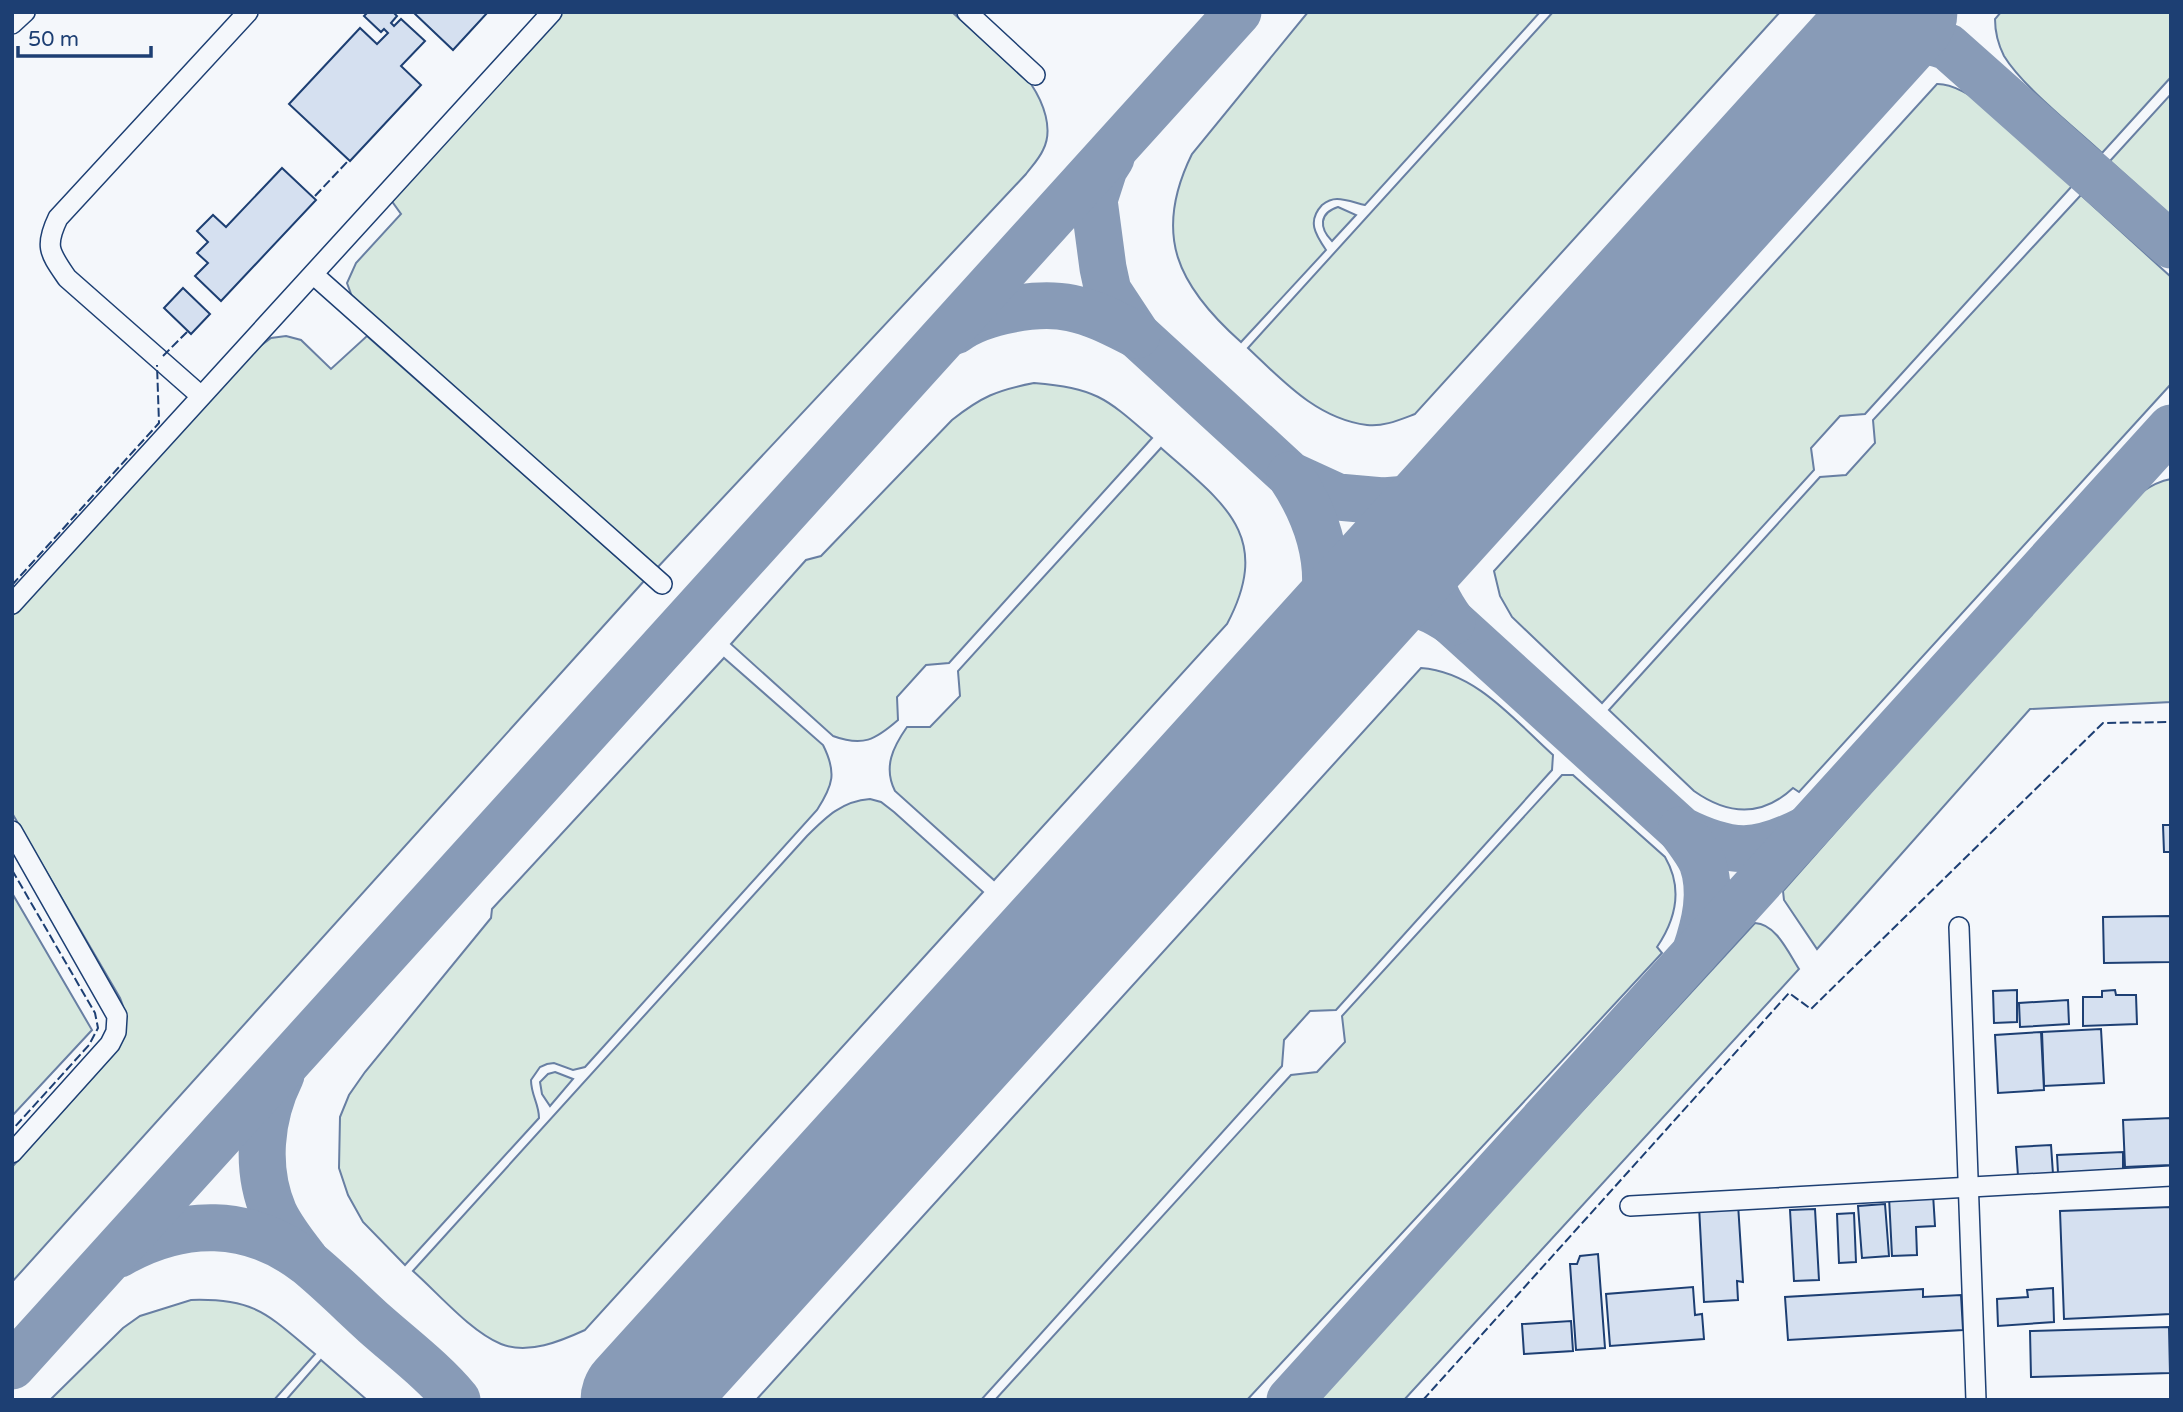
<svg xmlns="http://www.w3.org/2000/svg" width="2183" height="1412" font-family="'Varela Round',sans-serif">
  <rect width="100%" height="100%" fill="#f4f7fb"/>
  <!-- green -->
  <g fill="#d7e8df" stroke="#687fa3" stroke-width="2">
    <path d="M560 12H952L1031 84C1043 102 1054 129 1043 150 1039 159 1032 166 1026 174L656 569 354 302 347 283 356 263 401 214 391 200Z"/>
    <path d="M1308 12H1540L1365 205C1356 203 1346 199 1337 199 1331 199 1327 201 1322 205 1307 221 1315 234 1326 250L1241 342C1178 286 1152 235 1192 154Z"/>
    <path d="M1553 12H1780L1415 414C1399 420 1383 427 1367 425 1317 419 1282 380 1248 348Z"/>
    <path d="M2001 12H2171V77L2102 153C2074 127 2023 87 2004 56 1998 44 1995 32 1995 19Z"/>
    <path d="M1937 84C1976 83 2043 159 2072 186L1865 414 1840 416 1811 448 1814 470 1602 703 1512 617 1500 596 1494 571Z"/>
    <polygon points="2171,94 2171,216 2110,161"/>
    <path d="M2081 195 2171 277V384L1799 792 1793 788C1761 818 1728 815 1694 791L1609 710 1820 477 1846 475 1875 443 1873 420Z"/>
    <path d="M1338 207 1356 215 1332 241C1319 228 1319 213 1338 207Z"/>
    <path d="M286 336 301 340 331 369 367 336 644 581 12 1282V1167L114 1054C126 1034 129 1020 120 998L12 813V616L255 350 271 338Z"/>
    <path d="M1034 383C1096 388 1106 398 1152 438L949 663 926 665 897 697 898 720C875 740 863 747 833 736L731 644 806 560 821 556 952 420C981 397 997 390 1034 383Z"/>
    <path d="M1161 448C1223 503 1274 535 1227 624L994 880 895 791C883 767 893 747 907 727H930L960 696 958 671Z"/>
    <path d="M2171 479V702L2030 709 1817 949 1784 900 1783 891 2117 514C2132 499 2149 483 2171 479Z"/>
    <path d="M724 658 823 745C837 773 833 785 817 810L585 1067 573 1070 554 1063 547 1064 540 1067 531 1080C531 1095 539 1104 539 1118L405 1265 363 1222 348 1195 339 1168 340 1117 349 1095 365 1072 491 918 492 909Z"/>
    <path d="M1421 668C1476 672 1514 720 1553 755L1552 770 1336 1010 1310 1011 1284 1040 1282 1066 981 1400H756Z"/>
    <path d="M1562 775H1573L1665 857C1683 888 1676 919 1657 947L1662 953 1247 1400H995L1291 1075 1317 1072 1345 1042 1342 1016Z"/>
    <path d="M870 799 881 802 894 812 983 892 585 1330C561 1341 528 1355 501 1344 470 1331 439 1294 413 1271L807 836C826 817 842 801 870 799Z"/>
    <polygon points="12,893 92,1030 12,1116"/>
    <path d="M1755 923C1776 924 1788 952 1799 969L1404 1400H1316Z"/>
    <polygon points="555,1072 573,1079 550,1106 542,1094 540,1082 548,1074"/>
    <path d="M191 1300C256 1298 268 1315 315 1354L274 1400H50L123 1328 140 1316Z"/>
    <polygon points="321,1360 367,1400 286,1400"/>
  </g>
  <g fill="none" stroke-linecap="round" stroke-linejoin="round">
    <!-- taxiway -->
    <g stroke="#889bb7" stroke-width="47">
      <path d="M1851 63C1886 41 1908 32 1948 47L2171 245"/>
      <polyline points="1111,158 1104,169 1094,200 1103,268 1108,291 1137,335 1290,475 1338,497 1383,501 1408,499 1432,493 1456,483 1501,451"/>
      <path d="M955 331C982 311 1038 301 1071 308 1095 313 1115 324 1137 335"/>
      <path d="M1451 505C1421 550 1420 578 1452 622L1681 830C1731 855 1757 855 1807 829"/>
      <path d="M1327 643C1369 604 1399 585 1452 622"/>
      <path d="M1287 685C1295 672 1305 658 1312 644 1338 585 1324 526 1290 475"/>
      <path d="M1681 830C1688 840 1697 851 1702 862 1713 892 1705 924 1695 953"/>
      <path d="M281 1075C260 1117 255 1169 274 1213 282 1230 294 1245 305 1259"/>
      <path d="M119 1254C182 1218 249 1217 308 1263 331 1282 353 1304 375 1324 402 1348 434 1372 457 1400"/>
      <polyline points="12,1366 1238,12"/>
      <polyline points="627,1400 662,1376"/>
      <polyline points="1290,1400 2171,428"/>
    </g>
    <!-- runway -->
    <polyline stroke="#889bb7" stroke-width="119" points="640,1400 1898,12"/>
  </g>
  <!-- building -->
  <g fill="#d5e0f0" stroke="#1d3f73" stroke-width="2">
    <polygon points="368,12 393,12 397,16 391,23 394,26 401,19 425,41 401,66 421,85 350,161 289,104 360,28 377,44 388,33 384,29 381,32 364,16"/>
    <polygon points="413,12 488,12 453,50"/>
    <polygon points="282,168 316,200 221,301 195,276 208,263 197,253 208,242 197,231 213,215 226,227"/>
    <polygon points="183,288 210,314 191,334 164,308"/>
    <polygon points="2163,825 2171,825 2171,852 2164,852"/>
    <polygon points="2171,916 2171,962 2104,963 2103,917"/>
    <polygon points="2017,990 2017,1022 1994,1023 1993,991"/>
    <polygon points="2115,990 2116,995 2136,995 2137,1024 2083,1026 2083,997 2102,997 2102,991"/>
    <polygon points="2068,1000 2069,1024 2020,1027 2019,1003"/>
    <polygon points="2101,1029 2104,1083 2044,1086 2042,1032"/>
    <polygon points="2041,1032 2044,1090 1998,1093 1995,1035"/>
    <polygon points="2171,1118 2171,1165 2125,1167 2123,1120"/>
    <polygon points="2051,1145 2053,1174 2018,1176 2016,1147"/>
    <polygon points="2123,1152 2123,1170 2058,1173 2057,1155"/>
    <polygon points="1933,1194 1935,1226 1916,1227 1917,1255 1892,1256 1889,1197"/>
    <polygon points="1738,1204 1743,1282 1737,1281 1738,1300 1704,1302 1699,1206"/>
    <polygon points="1885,1204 1889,1256 1862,1258 1858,1206"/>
    <polygon points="2171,1207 2171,1314 2064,1319 2060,1211"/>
    <polygon points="1815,1209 1819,1280 1794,1281 1790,1210"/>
    <polygon points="1854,1213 1856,1262 1839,1263 1837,1214"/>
    <polygon points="1598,1254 1605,1348 1576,1350 1570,1264 1577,1264 1580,1256"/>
    <polygon points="1693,1287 1695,1315 1702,1314 1704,1339 1610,1346 1606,1294"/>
    <polygon points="2053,1288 2054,1322 1998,1326 1997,1299 2028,1297 2027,1290"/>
    <polygon points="1923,1289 1923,1297 1961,1295 1963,1330 1788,1340 1785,1297"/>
    <polygon points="1571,1321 1573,1351 1524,1354 1522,1324"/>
    <polygon points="2169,1327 2170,1373 2031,1377 2030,1331"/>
  </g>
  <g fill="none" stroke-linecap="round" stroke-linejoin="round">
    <!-- minor casing -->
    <g stroke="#1d3f73" stroke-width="22">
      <g id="minor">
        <polyline points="967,12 1035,75"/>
        <polyline points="12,24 25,12"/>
        <polyline points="314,275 662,584"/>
        <path d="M201 396 67 278C50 253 44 247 58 218L248 12"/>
        <polyline points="12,604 552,12"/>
        <polyline points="12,831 117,1016 116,1032 110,1044 12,1153"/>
        <polyline points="1959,927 1976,1400"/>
        <polyline points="1630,1206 2171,1176"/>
      </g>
    </g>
    <!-- minor -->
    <use href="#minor" stroke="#f4f7fb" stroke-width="19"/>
    <!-- fence -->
    <g stroke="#1d3f73" stroke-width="2" stroke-dasharray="9 3.5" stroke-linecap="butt">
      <polyline points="315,196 348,161"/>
      <polyline points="163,356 188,331"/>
      <polyline points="12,585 159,423 157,365"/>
      <polyline points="12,870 95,1013 98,1028 89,1045 12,1130"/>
      <polyline points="1423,1400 1789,993 1811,1009 2103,723 2171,722"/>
    </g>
  </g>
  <!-- border -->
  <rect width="2183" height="1412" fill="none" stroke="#1d3f73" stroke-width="28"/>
  <!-- scale -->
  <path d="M18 46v10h133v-10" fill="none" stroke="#1d3f73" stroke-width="3.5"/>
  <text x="28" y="46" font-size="21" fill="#1d3f73" stroke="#f4f7fb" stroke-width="5" paint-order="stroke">50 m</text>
</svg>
